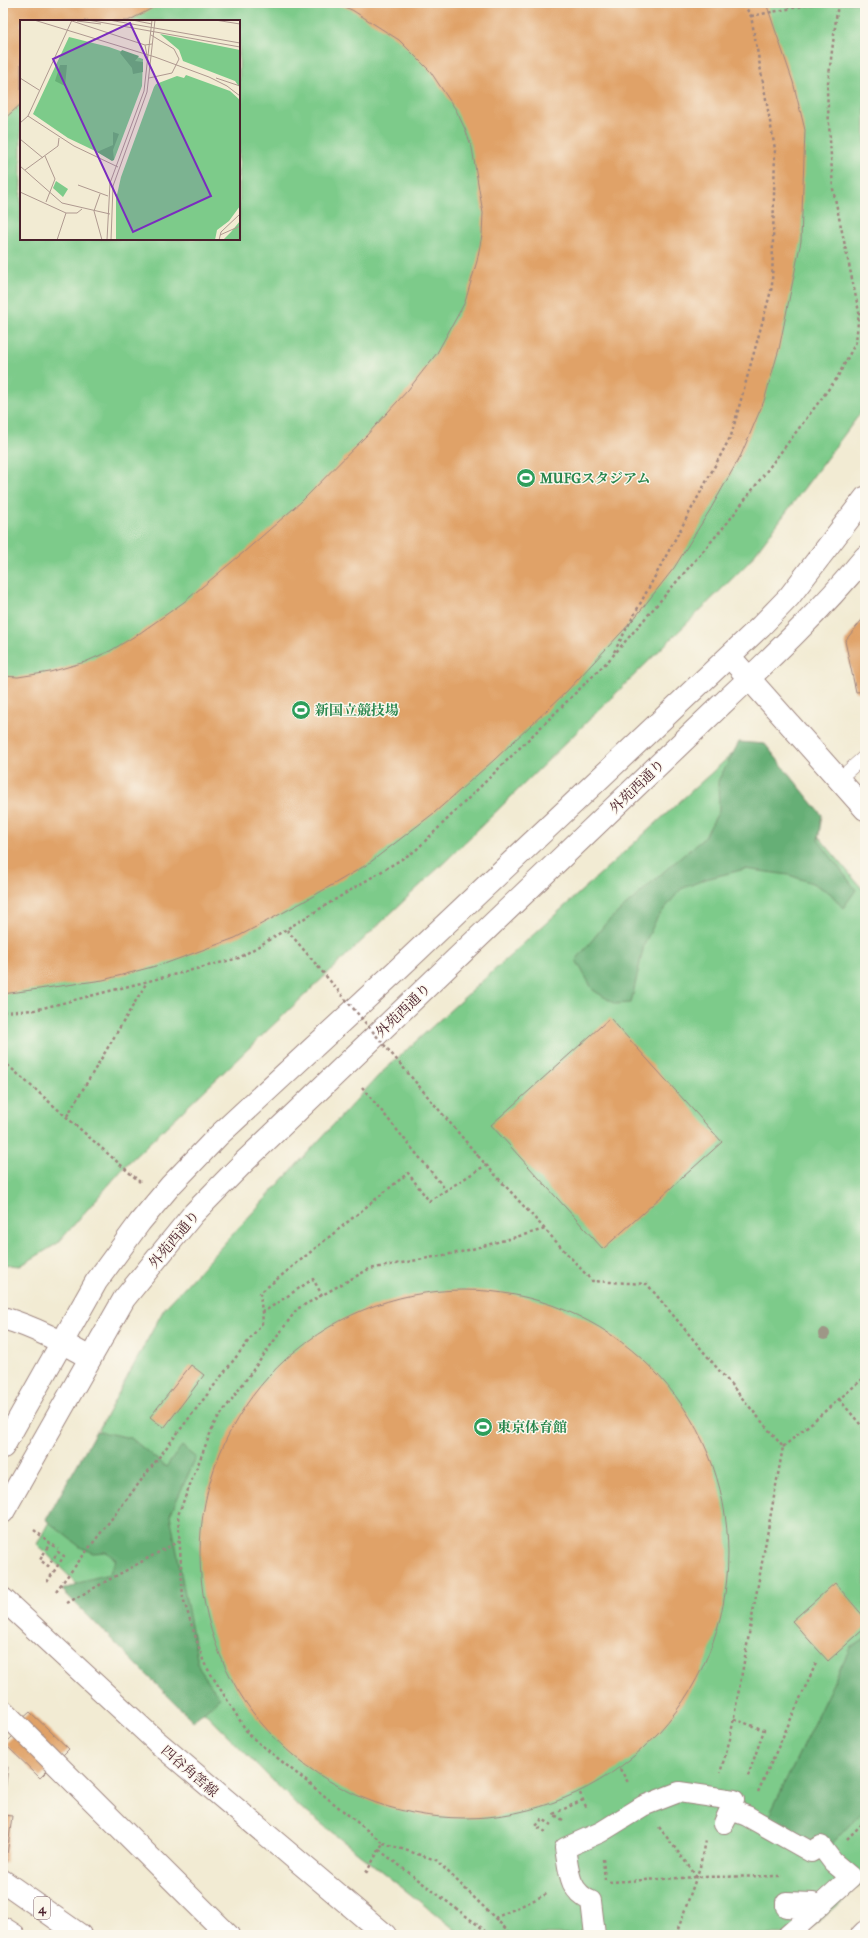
<svg xmlns="http://www.w3.org/2000/svg" width="868" height="1938" font-family="'IM FELL French Canon','Noto Serif JP',serif">
  <rect width="100%" height="100%" fill="#fbf7ec"/>
  <filter id="ink" filterUnits="userSpaceOnUse"><feTurbulence type="fractalNoise" baseFrequency=".025" numOctaves="2"/><feDisplacementMap in="SourceGraphic" scale="8" xChannelSelector="R" yChannelSelector="G"/><feConvolveMatrix kernelMatrix="1 2 1 2 8 2 1 2 1" color-interpolation-filters="sRGB"/></filter>
  <filter id="wash" filterUnits="userSpaceOnUse"><feTurbulence type="fractalNoise" baseFrequency=".012" numOctaves="4" result="noise"/><feDisplacementMap in="SourceGraphic" scale="16" xChannelSelector="R" yChannelSelector="G"/><feGaussianBlur stdDeviation="0.9" result="paint"/><feColorMatrix in="noise" values="0 0 0 0 0 0 0 0 0 0 0 0 0 0 0 0 0 1.4 0 .05"/><feComposite in="paint" operator="in"/></filter>
  <g filter="url(#wash)">
    <rect width="100%" height="100%" fill="#f2ebd3"/>
    <!-- green -->
    <g fill="#7dcb8a" stroke="#64755a" fill-rule="evenodd">
      <path d="M3 3H865V407L748 563 451 856 127 1164 58 1243 20 1266 3 1264ZM21 21H239V239H21Z"/>
      <polygon points="742,745 865,892 865,1881 804,1935 462,1935 295,1803 37,1544 164,1309 380,1074"/>
    </g>
    <!-- forest -->
    <g fill="#66af76" stroke="#586750">
      <polygon points="739,742 765,744 822,815 818,840 856,890 843,908 830,893 812,883 789,875 745,869 706,879 681,889 657,918 644,945 631,1003 615,1004 593,990 576,960 606,923 668,868 704,838 719,811 718,781"/>
      <polygon points="96,1431 131,1438 166,1467 182,1446 196,1457 170,1515 199,1668 220,1698 193,1721 62,1590 90,1579 109,1574 116,1560 106,1552 93,1553 80,1547 46,1520"/>
      <polygon points="865,1638 865,1809 827,1849 810,1846 767,1820 850,1648"/>
    </g>
    <g id="blocks">
      <!-- building -->
      <g fill="#e0a268">
        <polygon points="3,3 162,3 128,21 21,21 21,104 3,120"/>
        <polygon points="334,3 766,3 793,82 805,130 801,241 779,349 764,401 741,455 710,510 674,568 633,620 566,692 494,760 434,813 368,864 303,902 235,938 167,963 103,980 3,994 3,676 18,677 50,672 85,662 110,651 140,633 184,602 244,552 302,501 366,436 408,390 437,353 465,302 477,261 482,235 483,213 472,148 465,129 456,110 430,71 399,40 352,10"/>
        <polygon points="865,616 865,691 856,692 845,641"/>
        <polygon points="610,1018 722,1142 603,1249 491,1125"/>
        <circle cx="464" cy="1554" r="264"/>
        <polygon points="191,1365 204,1375 164,1428 150,1417"/>
        <polygon points="835,1583 865,1618 865,1628 828,1661 792,1621"/>
        <polygon points="30,1712 69,1749 40,1778 5,1744 16,1733 12,1728"/>
        <polygon points="3,1766 8,1767 5,1792 3,1792"/>
        <polygon points="3,1815 12,1816 6,1863 3,1860"/>
      </g>
    </g>
  </g>
  <g filter="url(#ink)">
    <use href="#blocks" fill-opacity="0" stroke="#9e857f" stroke-width="1"/>
    <g fill="none" stroke-linecap="round" stroke-linejoin="round">
      <!-- service casing -->
      <g stroke="#9e857f" stroke-width="14">
        <polyline id="service" points="839,779 865,756"/>
      </g>
      <!-- pedestrian casing -->
      <g stroke="#9e857f" stroke-width="22">
        <path id="pedestrian" d="M595 1935 591 1901C568 1891 569 1870 565 1848L601 1832 643 1806 679 1792 734 1800 724 1823 731 1810 747 1816 811 1852 821 1846 833 1862 851 1877 816 1909 813 1903 786 1902V1907L807 1908 812 1914 788 1935"/>
      </g>
      <!-- tertiary casing -->
      <g stroke="#9e857f" stroke-width="24">
        <g id="tertiary">
          <polyline points="730,657 865,809"/>
          <polyline points="862,1935 865,1932"/>
        </g>
      </g>
      <!-- secondary casing -->
      <g stroke="#9e857f" stroke-width="24">
        <g id="secondary">
          <path d="M3 1318C34 1327 62 1342 90 1358"/>
          <polyline points="3,1447 96,1282 140,1222 171,1185 219,1135 396,971 761,626 789,597 865,498"/>
          <path d="M3 1512 124 1299 194 1213 245 1161 721 705C772 657 821 611 865 557"/>
          <polyline points="3,1599 156,1741 385,1935"/>
        </g>
      </g>
      <!-- motorway casing -->
      <g stroke="#9e857f" stroke-width="24">
        <g id="motorway">
          <polyline points="3,1711 228,1935"/>
          <polyline points="3,1881 80,1935"/>
          <polyline points="3,1928 14,1935"/>
        </g>
      </g>
      <!-- path -->
      <g stroke="#9e857f" stroke-width="2.5" stroke-dasharray="3 3" stroke-linecap="butt">
        <polyline points="751,16 819,3"/>
        <polyline points="614,652 731,436 772,287 775,149 751,16 743,3"/>
        <polyline points="3,1012 35,1010 239,958 415,851 611,658 728,522 837,378 856,342 859,312 833,189 827,91 838,3"/>
        <polyline points="3,1061 140,1182"/>
        <polyline points="362,1087 446,1190"/>
        <polyline points="67,1116 147,982"/>
        <polyline points="478,1156 592,1281 647,1284 783,1447 730,1739 720,1773"/>
        <polyline points="262,1313 313,1279 322,1295"/>
        <polyline points="839,1399 865,1430"/>
        <polyline points="783,1447 865,1377"/>
        <polyline points="34,1530 58,1549"/>
        <polyline points="47,1582 64,1556 58,1552 48,1566 40,1560 50,1543"/>
        <polyline points="56,1591 263,1322 260,1293 408,1173 429,1201 486,1165"/>
        <polyline points="67,1603 179,1541"/>
        <polyline points="734,1719 764,1730 747,1779"/>
        <polyline points="620,1769 629,1784"/>
        <polyline points="758,1792 817,1661"/>
        <polyline points="580,1793 587,1809"/>
        <polyline points="563,1820 553,1814 583,1800"/>
        <polyline points="659,1827 697,1877"/>
        <polyline points="546,1832 536,1826 542,1819 552,1825"/>
        <polyline points="847,1839 865,1821"/>
        <polyline points="383,1843 436,1860 495,1918 549,1893"/>
        <polyline points="379,1850 491,1935"/>
        <polyline points="603,1859 605,1880"/>
        <polyline points="366,1873 383,1843 249,1735 204,1663 183,1598 178,1515 214,1424 297,1309 369,1269 461,1252 545,1229"/>
        <polyline points="609,1882 697,1877 783,1876"/>
        <polyline points="495,1918 512,1935"/>
        <polyline points="676,1935 700,1867 705,1840"/>
      </g>
      <!-- service -->
      <use href="#service" stroke="#fff" stroke-width="13"/>
      <!-- pedestrian -->
      <use href="#pedestrian" stroke="#fff" stroke-width="20"/>
      <!-- tertiary -->
      <use href="#tertiary" stroke="#fff" stroke-width="22"/>
      <!-- secondary -->
      <use href="#secondary" stroke="#fff" stroke-width="22"/>
      <!-- motorway -->
      <use href="#motorway" stroke="#fff" stroke-width="22"/>
      <!-- path-bridge -->
      <polyline stroke="#9e857f" stroke-width="2.5" stroke-dasharray="3 3" stroke-linecap="butt" points="287,930 478,1156"/>
    </g>
    <!-- trees -->
    <circle fill="#9e9787" cx="824" cy="1334" r="6"/>
  </g>
  <!-- icons -->
  <defs>
    <g id="stadium-disc" transform="scale(1)"><circle r="9.5" fill="#2e9e5b" stroke="#fbf7ec"/><path d="M0-5a6.5 5 0 1 0 0 10a6.5 5 0 1 0 0-10ZM-3.5-1.8h7v3.6h-7Z" fill="#fff"/></g>
  </defs>
  <g fill-rule="evenodd">
    <use href="#stadium-disc" x="526" y="478"/>
    <use href="#stadium-disc" x="301" y="710"/>
    <use href="#stadium-disc" x="483" y="1427"/>
  </g>
  <g text-anchor="middle" stroke-width="3" stroke-linejoin="round" paint-order="stroke">
    <!-- shield labels -->
    <rect fill="#fbf7ec" stroke="#7f6065" stroke-width="1" x="34" y="1897" width="16" height="22" rx="3"/>
    <g font-size="13" font-weight="bold" fill="#4a1f2b">
      <text x="42" y="1913">4</text>
    </g>
    <!-- leisure labels -->
    <g font-size="14" font-weight="bold" fill="#27864d" stroke="#fbf7ec" text-anchor="start">
      <text x="540" y="483">MUFGスタジアム</text>
      <text x="315" y="715">新国立競技場</text>
      <text x="497" y="1432">東京体育館</text>
    </g>
    <!-- street labels -->
    <g font-size="14" fill="#4a1f2b" stroke="#fbf7ec">
      <text transform="translate(637 786) rotate(-44)" y="5">外苑西通り</text>
      <text transform="translate(403 1010) rotate(-44)" y="5">外苑西通り</text>
      <text transform="translate(174 1239) rotate(-50)" y="5">外苑西通り</text>
      <text transform="translate(190 1771) rotate(41)" y="5">四谷角筈線</text>
    </g>
  </g>
  <!-- overview -->
  <g transform="translate(20 20)">
    <rect width="220" height="220" fill="#f2ebd3"/>
    <path d="M140 14 220 30V68L215 61 163 41 159 30ZM49 17 89 27 123 39 122 66 94 140 48 118 13 94ZM166 55 210 71 220 80V186L209 201 197 210 195 220H96V179L101 157 134 67 136 64 157 56 164 58ZM36 161 48 169 43 177 33 168ZM220 201V220H203L211 212Z" fill="#7dcb8a"/>
    <path d="M102 30 119 36 115 41 123 42V52L113 54 112 48 100 33ZM40 45H47L45 66 35 61ZM93 112 99 114 93 130 94 140 92 141 77 132 93 125Z" fill="#66af76"/>
    <path fill="none" stroke="#af9990" stroke-width="1" d="M14 0 135 37 189 57 207 66 220 76M49 0 125 25 132 24M68 0 220 27M89 0 220 23M112 0 132 4M195 0 220 4M57 1 81 4M125 25 128 41M0 58 19 70M129 58 152 53 159 39 154 29 131 15M196 58 220 66M8 96 54 126 98 147M0 103 8 96 52 0M0 119 23 138M25 136 35 159 26 182M0 146 42 183 90 194M5 150 38 126 39 118M58 165 88 176M0 172 46 193H57L62 189M80 174 74 191 82 220M200 215 220 206M37 220 46 193M87 220 90 163 124 71 132 0M91 220 93 166 127 72 135 0M199 220 201 212 220 194"/>
    <path fill="#7b2cbf" fill-opacity="0.15" stroke="#7b2cbf" stroke-width="2" d="M110 3 191 176 113 212 33 39Z"/>
    <rect width="220" height="220" fill="none" stroke="#4a1f2b" stroke-width="2"/>
  </g>
  <!-- margin -->
  <rect width="868" height="1938" fill="none" stroke="#fbf7ec" stroke-width="16"/>
</svg>
